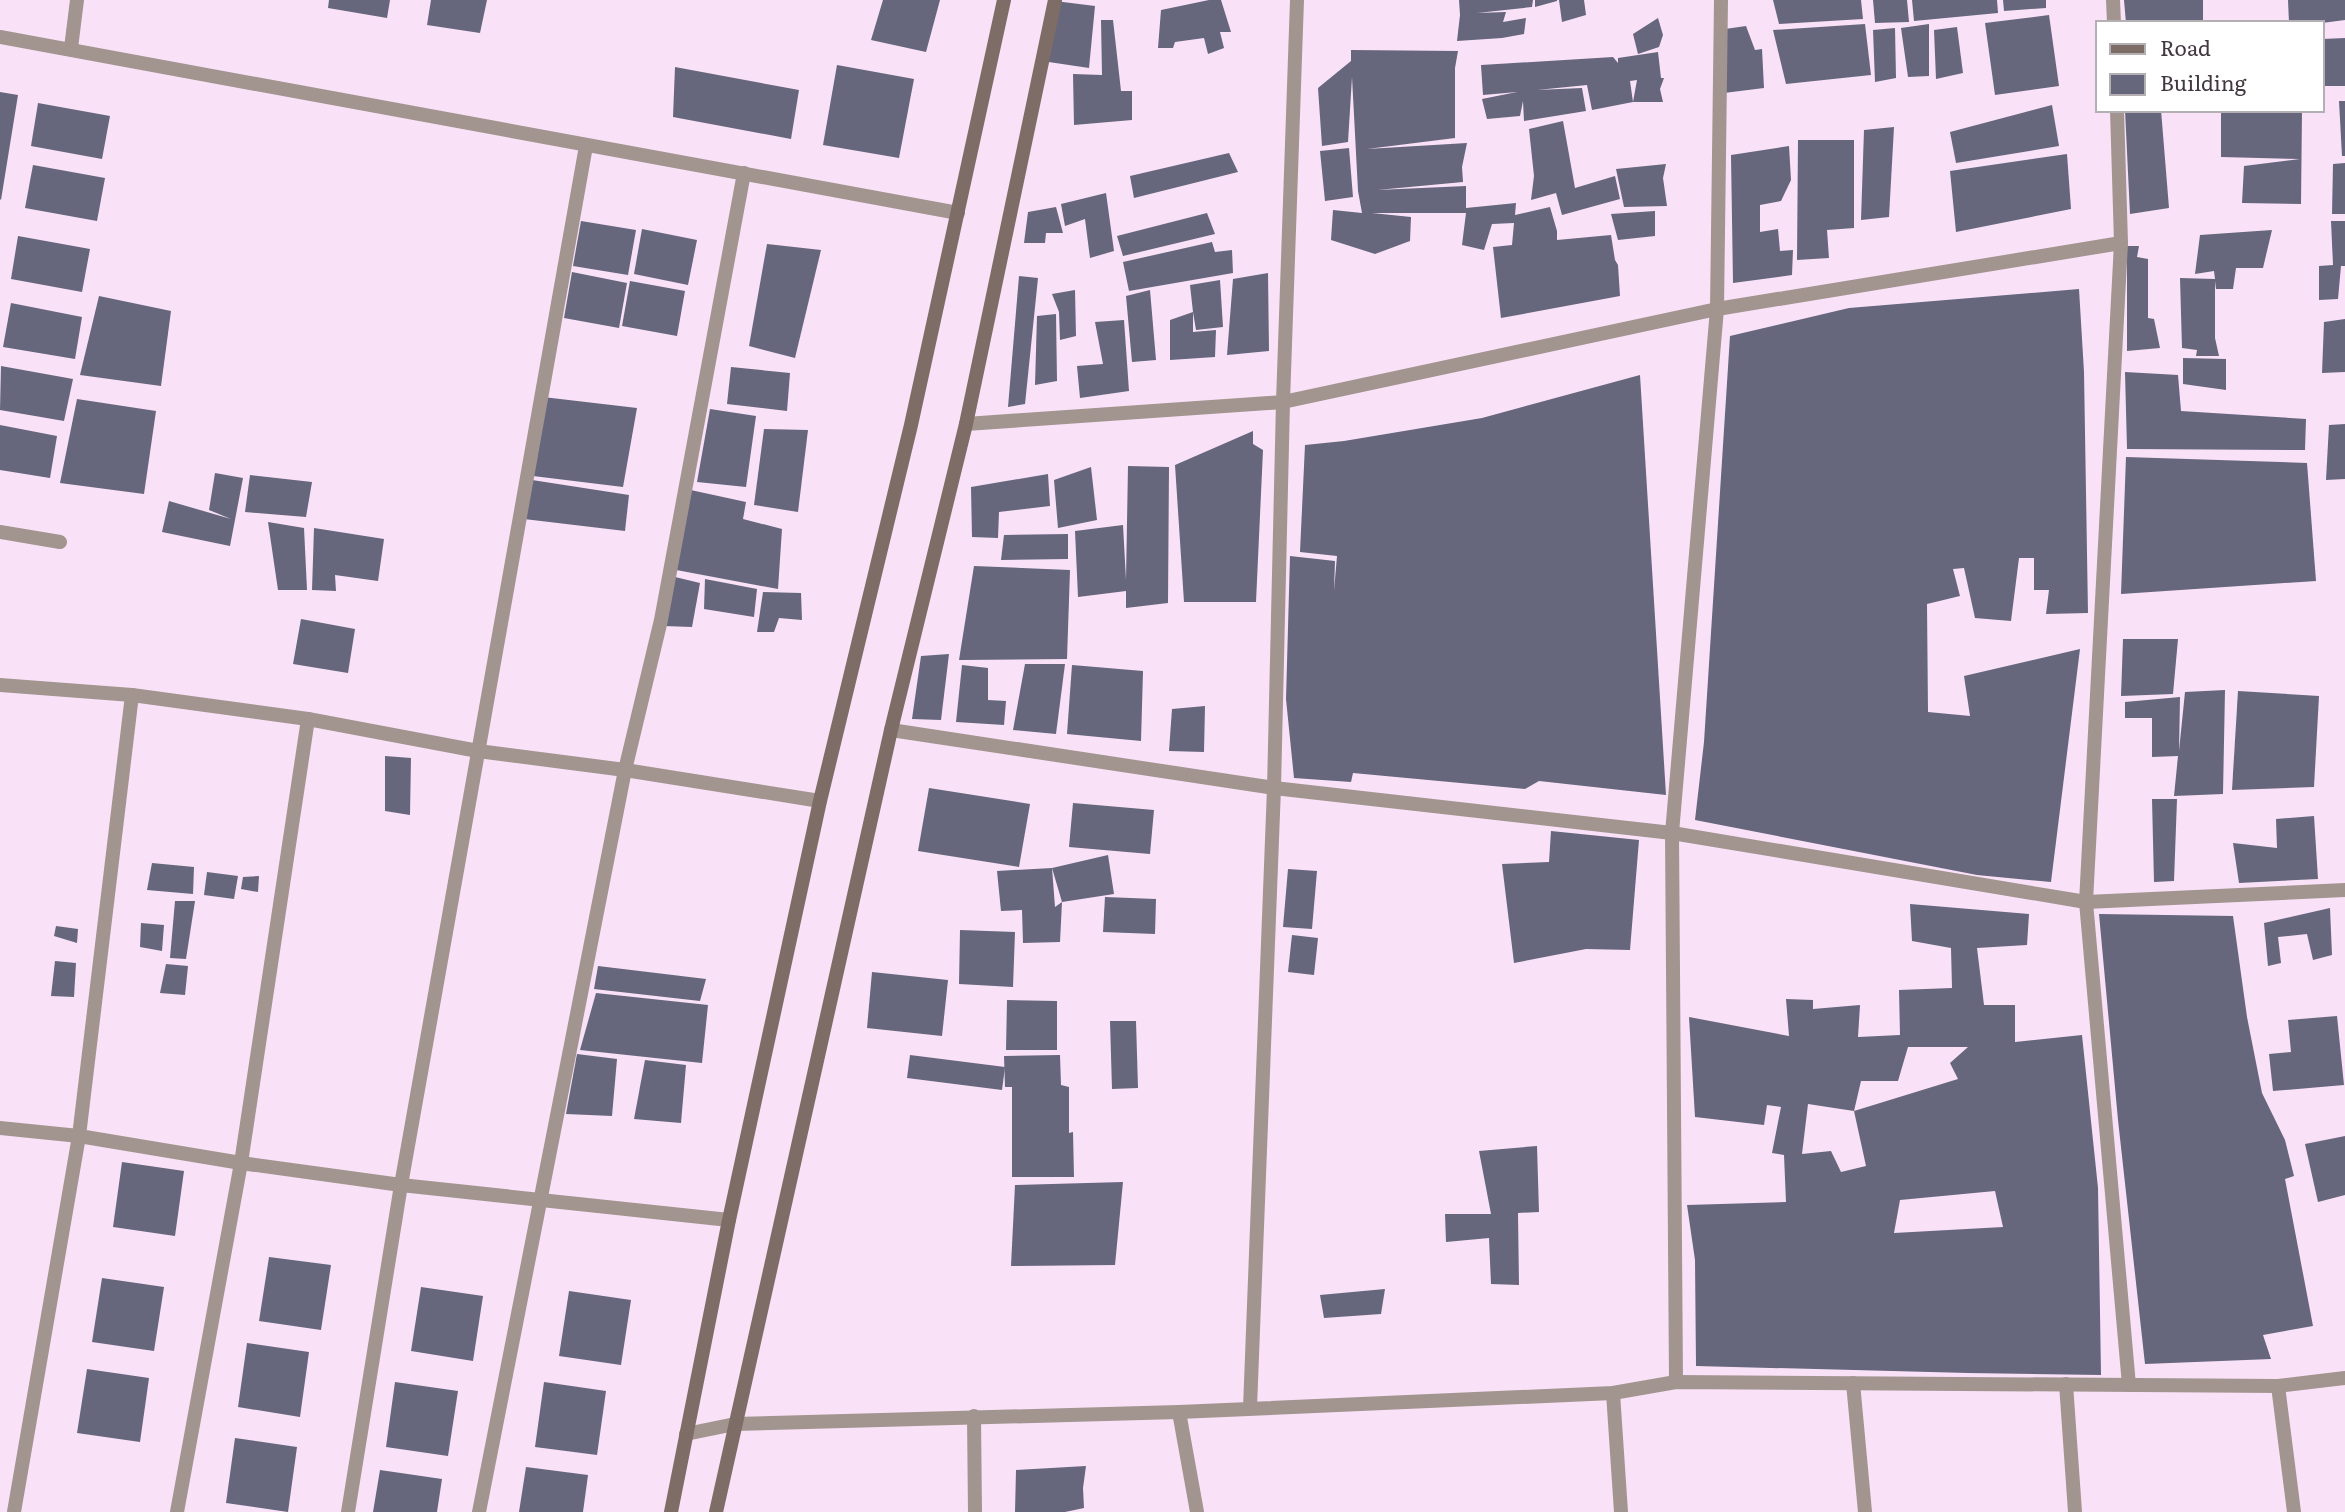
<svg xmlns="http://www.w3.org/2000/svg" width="2345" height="1512" font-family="Literata,serif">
  <rect width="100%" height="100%" fill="#f9e2f7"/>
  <!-- building -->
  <g fill="#66667d" fill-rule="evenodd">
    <polygon points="329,0 390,0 387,18 328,8"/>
    <polygon points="431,0 487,0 480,33 427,25"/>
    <polygon points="883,0 940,0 926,52 871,40"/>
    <polygon points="1209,0 1221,0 1231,32 1220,32 1224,48 1208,54 1204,38 1175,42 1173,48 1158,48 1161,10"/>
    <polygon points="1459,0 1533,0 1532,7 1477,13 1506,12 1503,22 1526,18 1524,34 1502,38 1457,41 1460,15"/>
    <polygon points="1535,0 1557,0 1557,1 1535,7"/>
    <polygon points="1559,0 1584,0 1586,15 1562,22"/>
    <polygon points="1773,0 1861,0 1863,19 1779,24"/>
    <polygon points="1873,0 1907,0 1909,22 1875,23"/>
    <polygon points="1912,0 1997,0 1998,13 1914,21"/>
    <polygon points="2003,0 2046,0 2046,8 2004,11"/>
    <polygon points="2124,0 2203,0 2203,23 2126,23"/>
    <polygon points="2288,0 2345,0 2345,20 2322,23 2289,23"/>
    <polygon points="1055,1 1095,6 1089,68 1042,61"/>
    <polygon points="2049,15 2059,86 1995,95 1985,23"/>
    <polygon points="1658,18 1663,35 1659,47 1638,54 1633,34"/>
    <polygon points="1101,20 1113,20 1121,91 1132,91 1132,120 1074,125 1073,74 1102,75"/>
    <polygon points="1865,24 1871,75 1786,84 1773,30"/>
    <polygon points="1929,24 1929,76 1908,77 1901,28"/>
    <polygon points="1746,26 1755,50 1762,49 1764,88 1724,93 1725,29"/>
    <polygon points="1957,27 1963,73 1936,79 1934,30"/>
    <polygon points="1895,28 1896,78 1875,82 1873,30"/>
    <polygon points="2345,38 2345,86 2322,86 2322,39"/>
    <polygon points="1351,50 1458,51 1455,68 1455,138 1367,149 1467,143 1462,167 1463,182 1377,190 1466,186 1466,208 1516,203 1515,215 1550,207 1557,231 1557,240 1611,235 1615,260 1618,265 1620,296 1501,318 1493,247 1512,245 1514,223 1492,224 1484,250 1462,245 1466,213 1372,213 1411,217 1410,241 1375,254 1331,240 1333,210 1362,213 1358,191 1352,77 1348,142 1322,146 1318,88 1351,61"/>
    <polygon points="1658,52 1661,78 1664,78 1660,89 1663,102 1633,102 1637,80 1630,81 1633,102 1592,110 1587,85 1537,90 1582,88 1586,111 1524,121 1523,101 1520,116 1487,119 1482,99 1517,92 1483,95 1481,65 1613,57 1618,63 1618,58"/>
    <polygon points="837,65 914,79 899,158 823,145"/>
    <polygon points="675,67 799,90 791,139 673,117"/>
    <polygon points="0,92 18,95 1,200 0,199"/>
    <polygon points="2339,101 2345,101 2345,156 2342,156"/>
    <polygon points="38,103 110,116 102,159 31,146"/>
    <polygon points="2052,105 2059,146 1956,163 1950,132"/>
    <polygon points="2125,110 2161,110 2169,208 2130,214"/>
    <polygon points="2221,110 2302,110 2301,204 2242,203 2244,166 2300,159 2221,157"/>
    <polygon points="1563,121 1575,188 1615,176 1620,199 1562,215 1556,193 1531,200 1534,176 1529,129"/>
    <polygon points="1894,127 1889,217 1861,220 1864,130"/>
    <polygon points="1798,140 1854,140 1854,228 1827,230 1829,258 1797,260"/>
    <polygon points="1789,146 1791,180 1781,201 1760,205 1760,232 1778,229 1780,251 1793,250 1792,275 1733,283 1731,155"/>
    <polygon points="1349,148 1353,197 1325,201 1320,151"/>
    <polygon points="1229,153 1238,172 1134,198 1130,176"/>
    <polygon points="2067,154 2071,209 1956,232 1950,171"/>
    <polygon points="2345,163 2345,214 2332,214 2333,164"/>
    <polygon points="1666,164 1663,178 1667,206 1624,207 1616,169"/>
    <polygon points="33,165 105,178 97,221 25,208"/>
    <polygon points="1106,193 1114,251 1090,258 1085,219 1065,226 1061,204"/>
    <polygon points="1056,207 1063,233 1046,233 1045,243 1024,243 1028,212"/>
    <polygon points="1655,211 1655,236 1618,240 1611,214"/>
    <polygon points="1207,213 1215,234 1123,256 1117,236"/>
    <polygon points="581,221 636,230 628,275 573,266"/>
    <polygon points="2331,221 2345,221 2345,266 2341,266 2338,299 2319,300 2319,266 2333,265"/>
    <polygon points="642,229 697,240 688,285 634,274"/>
    <polygon points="2272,230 2263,268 2236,268 2233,289 2216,289 2215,281 2215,338 2219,356 2196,356 2197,350 2182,348 2180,278 2215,279 2214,271 2195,274 2200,235"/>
    <polygon points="18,236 90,249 82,292 11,279"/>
    <polygon points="1212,242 1215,252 1232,250 1233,273 1129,291 1123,262"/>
    <polygon points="767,244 821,250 795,358 749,346"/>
    <polygon points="2127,246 2139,246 2137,257 2148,259 2148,318 2154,319 2160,348 2127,351"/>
    <polygon points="572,272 627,283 619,328 564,318"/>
    <polygon points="1268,273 1269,351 1227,355 1233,279"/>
    <polygon points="1019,276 1038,278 1025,404 1008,407"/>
    <polygon points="1220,280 1223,327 1196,330 1193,312 1193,332 1216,330 1215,357 1170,360 1170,320 1193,312 1190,285"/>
    <polygon points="630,281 685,291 677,336 622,326"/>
    <polygon points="2079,289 2084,372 2088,613 2046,614 2049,590 2034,590 2034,558 2019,558 2011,621 1975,618 1964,568 1953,569 1960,596 1927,604 1928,712 1970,716 1964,676 2080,649 2051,882 1977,875 1695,820 1704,742 1730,336 1849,308"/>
    <polygon points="1075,290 1076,336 1060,340 1059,312 1052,294"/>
    <polygon points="1150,290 1156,360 1132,362 1126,296"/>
    <polygon points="99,296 171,311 161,386 80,375"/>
    <polygon points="11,303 82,317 75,359 3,347"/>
    <polygon points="1056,314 1057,381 1035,385 1037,316"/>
    <polygon points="2345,319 2345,372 2322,373 2324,322"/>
    <polygon points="1124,320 1129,391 1080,398 1077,366 1103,364 1095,322"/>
    <polygon points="2183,358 2226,359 2226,390 2183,384"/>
    <polygon points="1,366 73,379 64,421 0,410"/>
    <polygon points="731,367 790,373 787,411 727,404"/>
    <polygon points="2125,372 2178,375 2181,411 2306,419 2305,450 2127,449"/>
    <polygon points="1640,375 1666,795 1539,781 1525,789 1353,773 1351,782 1294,778 1286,699 1290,556 1335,561 1334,591 1337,556 1300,552 1305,445 1344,441 1482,418"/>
    <polygon points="543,397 637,408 623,487 533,476"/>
    <polygon points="77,399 156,411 144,494 60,483"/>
    <polygon points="710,409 756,416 746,487 697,482"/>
    <polygon points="2345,424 2345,479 2326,480 2329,425"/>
    <polygon points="0,425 57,436 50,478 0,470"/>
    <polygon points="764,429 808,430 798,512 754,505"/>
    <polygon points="1253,431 1253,444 1263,450 1256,602 1184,602 1175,465"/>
    <polygon points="2126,457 2307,463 2316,581 2121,594"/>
    <polygon points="1128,466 1169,467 1168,603 1126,608 1126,591 1078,597 1075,531 1123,525 1126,580"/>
    <polygon points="1091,467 1097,520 1058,528 1054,480"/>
    <polygon points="215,473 243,478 230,546 162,532 169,501 231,519 209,510"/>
    <polygon points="1048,474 1050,506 999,512 998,538 972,537 971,487"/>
    <polygon points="250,475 312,482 306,517 245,512"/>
    <polygon points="532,480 629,495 625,531 524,519"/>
    <polygon points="686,489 746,502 743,519 782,529 778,589 671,569"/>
    <polygon points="268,522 304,528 307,590 278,590"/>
    <polygon points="314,528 384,539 378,581 335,575 336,591 312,590"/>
    <polygon points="1068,534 1068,559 1001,560 1004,535"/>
    <polygon points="974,566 1070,570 1067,659 959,660"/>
    <polygon points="675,577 700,583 692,627 664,626"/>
    <polygon points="705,579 757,589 754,617 704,609"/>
    <polygon points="763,592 801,593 802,620 779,618 774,632 757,632"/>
    <polygon points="301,619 355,629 348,673 293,664"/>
    <polygon points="2123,639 2178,639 2173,694 2121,696"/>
    <polygon points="949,654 941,720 912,719 921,656"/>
    <polygon points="1025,664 1065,664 1056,734 1013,730"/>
    <polygon points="962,665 988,668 988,700 1006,701 1004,725 956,722"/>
    <polygon points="1072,665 1143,671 1141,741 1067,734"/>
    <polygon points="2225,690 2223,794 2174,796 2178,756 2152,757 2152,718 2125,718 2125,702 2180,697 2179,751 2185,692"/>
    <polygon points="2238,691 2319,696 2314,787 2232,790"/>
    <polygon points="1205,706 1204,752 1169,751 1172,709"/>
    <polygon points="385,756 411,758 410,815 385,811"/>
    <polygon points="929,788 1030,804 1019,867 918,851"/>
    <polygon points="2152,799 2177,799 2174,881 2154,882"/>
    <polygon points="1073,803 1154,810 1150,854 1069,847"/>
    <polygon points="2314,816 2318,879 2239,883 2233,843 2277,848 2276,819"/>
    <polygon points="1551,831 1639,840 1630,950 1586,949 1514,963 1502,864 1549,862"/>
    <polygon points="1108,855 1114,894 1062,902 1052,868 1055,907 1062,902 1060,942 1023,943 1022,910 1001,911 997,871 1052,868"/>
    <polygon points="152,863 194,867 193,894 147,890"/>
    <polygon points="1288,869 1317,871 1312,929 1283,927"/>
    <polygon points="207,872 238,876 234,899 204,895"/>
    <polygon points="259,876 258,892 241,889 243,877"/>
    <polygon points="1105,897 1156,899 1155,934 1103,932"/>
    <polygon points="175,901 195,901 186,959 170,958"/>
    <path d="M1910 904 2029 914 2027 945 1977 948 1984 1005H2015V1042L2082 1035 2098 1188 2101 1375 1968 1373 1696 1366 1695 1260 1687 1205 1786 1202 1784 1155 1772 1153 1781 1107 1767 1105 1764 1125 1695 1117 1689 1017 1789 1036 1786 999 1813 1000V1009L1860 1005 1858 1037 1900 1035 1899 990 1952 988 1951 948 1912 941ZM1908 1047H1968L1950 1063 1958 1079 1854 1111 1861 1081H1898ZM1808 1104 1854 1111 1866 1166 1841 1172 1831 1151 1802 1154ZM1995 1191 2003 1227 1894 1233 1900 1200Z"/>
    <polygon points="2330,908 2332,955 2313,960 2307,934 2278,937 2281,963 2268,966 2264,923"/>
    <polygon points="2099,914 2233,916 2247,1017 2262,1093 2285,1140 2294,1176 2285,1179 2313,1326 2263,1335 2271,1359 2145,1364 2118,1120"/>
    <polygon points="141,923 164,925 162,951 140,947"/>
    <polygon points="56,926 78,929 77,943 54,936"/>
    <polygon points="960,930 1015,932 1013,987 959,984"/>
    <polygon points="1292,935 1318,938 1314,975 1288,972"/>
    <polygon points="55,961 76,963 74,997 51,996"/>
    <polygon points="166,964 188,966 185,995 160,993"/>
    <polygon points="598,966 706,979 700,1001 594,989"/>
    <polygon points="872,972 948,980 942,1036 867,1028"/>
    <polygon points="596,993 708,1005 702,1063 580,1050"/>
    <polygon points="1007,1000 1057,1001 1057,1050 1006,1050"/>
    <polygon points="2337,1016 2344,1085 2273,1091 2269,1054 2291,1052 2288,1020"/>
    <polygon points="1110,1021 1136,1021 1138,1088 1112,1089"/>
    <polygon points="577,1054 617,1059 612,1116 566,1114"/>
    <polygon points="910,1055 1005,1067 1002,1090 907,1078"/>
    <polygon points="1060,1055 1061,1085 1069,1087 1069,1133 1073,1132 1074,1177 1012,1177 1012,1087 1005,1087 1004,1056"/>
    <polygon points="645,1060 686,1065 681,1123 634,1119"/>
    <polygon points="2345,1136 2345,1195 2318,1202 2305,1144"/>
    <polygon points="1537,1146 1539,1212 1518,1213 1519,1285 1491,1284 1489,1238 1446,1242 1445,1214 1491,1214 1479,1151"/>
    <polygon points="122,1162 184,1171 175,1236 113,1227"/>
    <polygon points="1123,1182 1115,1265 1011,1266 1015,1185"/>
    <polygon points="269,1257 331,1265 321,1330 259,1321"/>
    <polygon points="102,1278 164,1287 154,1351 92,1342"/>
    <polygon points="421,1287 483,1296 473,1361 411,1351"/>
    <polygon points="1385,1289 1381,1314 1324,1318 1320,1295"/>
    <polygon points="569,1291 631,1300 621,1365 559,1356"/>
    <polygon points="247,1343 309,1352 300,1417 238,1407"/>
    <polygon points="87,1369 149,1378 140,1442 77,1433"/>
    <polygon points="395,1382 458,1391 448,1456 386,1447"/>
    <polygon points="544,1382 606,1391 597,1455 535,1447"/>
    <polygon points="235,1438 297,1447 288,1512 226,1503"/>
    <polygon points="1086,1466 1083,1488 1084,1508 1065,1512 1015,1512 1016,1470"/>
    <polygon points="526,1467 588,1475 583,1512 519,1512"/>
    <polygon points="380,1470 442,1479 437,1512 373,1512"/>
  </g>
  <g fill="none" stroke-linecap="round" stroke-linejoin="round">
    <!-- street -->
    <g stroke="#a29590" stroke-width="14">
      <polyline points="2113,0 2114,23"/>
      <polyline points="0,37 958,213"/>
      <polyline points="71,48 77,0"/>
      <polyline points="2117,110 2121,243 2086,902 2129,1385"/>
      <polyline points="966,424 1283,402 1717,309 2121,243"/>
      <polyline points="0,532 60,542"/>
      <polyline points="0,685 132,695 308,719 478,751 625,770 820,801"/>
      <polyline points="891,730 1274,788 1672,833 2086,902 2345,890"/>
      <polyline points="0,1128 79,1136 241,1163 401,1185 729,1220"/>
      <polyline points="1676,1382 1672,833 1717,309 1721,0"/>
      <polyline points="1853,1383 1865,1512"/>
      <polyline points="2066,1384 2075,1512"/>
      <polyline points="2278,1386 2294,1512"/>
      <polyline points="1613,1393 1621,1512"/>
      <polyline points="1250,1408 1274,788 1283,402 1297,0"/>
      <polyline points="1179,1412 1197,1512"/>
      <polyline points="974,1416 975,1512"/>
      <polyline points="686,1434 735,1424 1179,1412 1613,1393 1676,1382 2278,1386 2345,1378"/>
      <polyline points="14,1512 79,1136 132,695"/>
      <polyline points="177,1512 241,1163 308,719"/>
      <polyline points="348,1512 401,1185 586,146"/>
      <polyline points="479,1512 625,770 661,620 744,173"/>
    </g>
    <!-- secondary -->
    <g stroke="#7e6c66" stroke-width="14">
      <polyline points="671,1512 729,1220 820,801 911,425 1004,0"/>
      <polyline points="716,1512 891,730 966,424 1055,0"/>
    </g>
  </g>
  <!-- legend -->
  <rect x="2096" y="21" width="228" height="91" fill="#ffffff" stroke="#b3afb3" stroke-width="2"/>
  <rect x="2110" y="44" width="35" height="10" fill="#7e6c66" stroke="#b3afb3" stroke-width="2"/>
  <text x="2160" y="56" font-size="21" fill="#413840">Road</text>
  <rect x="2110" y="74" width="35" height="21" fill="#66667d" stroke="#b3afb3" stroke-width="2"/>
  <text x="2160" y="91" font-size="21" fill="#413840">Building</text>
</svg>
